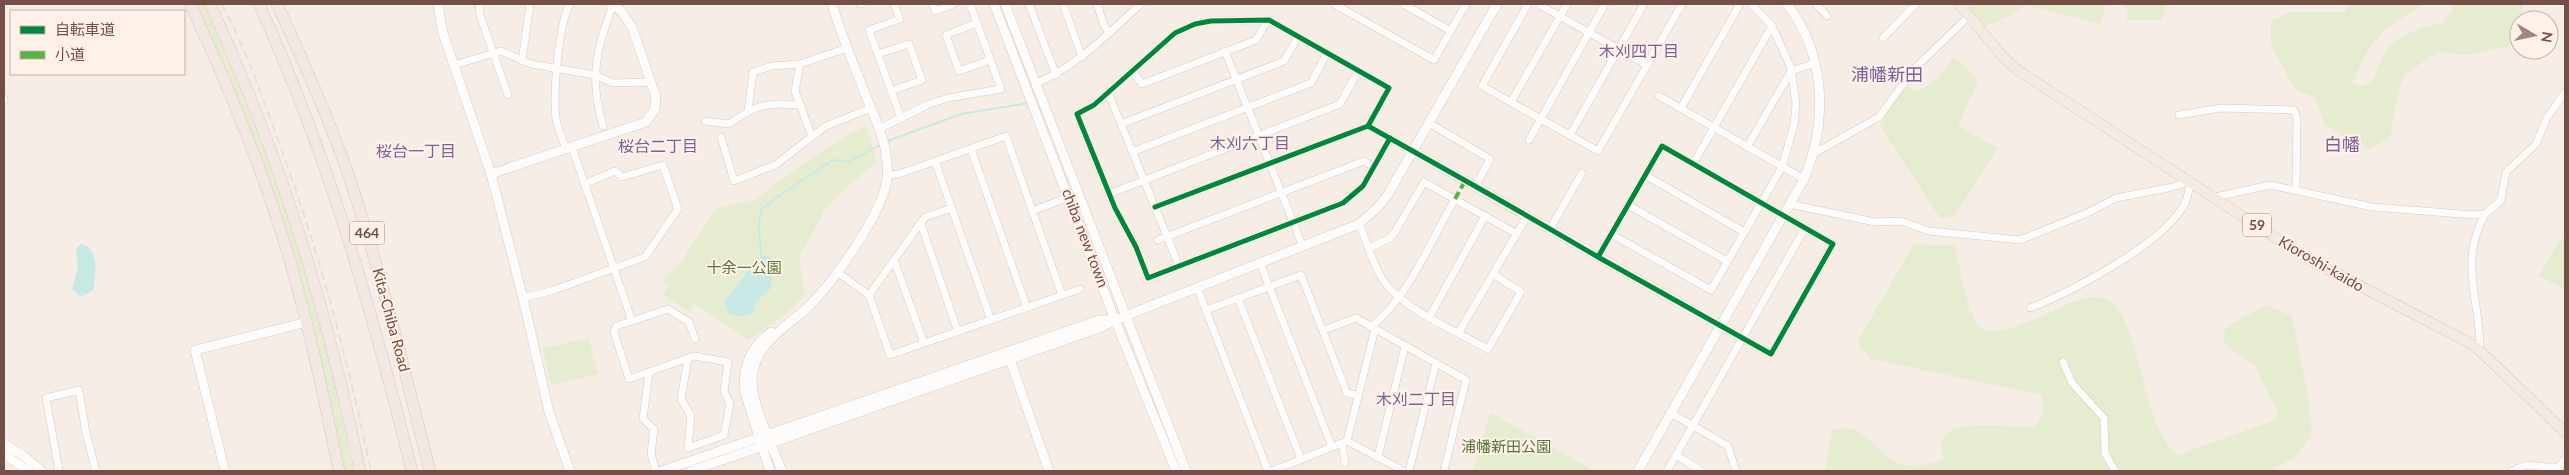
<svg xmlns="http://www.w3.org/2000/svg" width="2569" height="475" font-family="Lato,'Noto Sans JP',sans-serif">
  <rect width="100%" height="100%" fill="#f6ede6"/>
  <!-- green -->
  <g fill="#e6ecd0">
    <path d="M195 4H203C244 94 279 185 308 280 328 342 340 407 353 471H344L324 374 301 282Z"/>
    <polygon points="1966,4 2106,4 2100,24 2025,5 2009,16 1984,27"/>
    <polygon points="2126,4 2167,4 2162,20 2127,20"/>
    <path d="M2349 4H2424C2385 27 2368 39 2353 83L2362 87C2378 79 2375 71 2383 56 2395 35 2420 27 2443 23L2456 4H2522V19L2519 20V25L2508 47 2466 55 2438 52 2405 74 2398 93 2390 137 2369 150 2325 125 2315 98 2295 89 2271 46V21L2290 12H2346Z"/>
    <polygon points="1954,57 1978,80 1958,126 1998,148 1953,218 1940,218 1880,126 1899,82 1917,92 1938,78"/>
    <polygon points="866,125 877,162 850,184 824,211 799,257 805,296 787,313 748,340 694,304 689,312 663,295 668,286 662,281 682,261 715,209 755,199 817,154"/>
    <polygon points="2565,238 2565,289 2539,276 2560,240"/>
    <path d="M1914 244 1955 246C1960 265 1967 323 1985 330 2003 337 2050 312 2068 304 2078 300 2093 294 2104 298 2141 309 2140 428 2178 455L2278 419 2277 411 2255 366 2223 343 2226 327 2266 305 2292 316 2310 405 2311 436 2293 459 2267 471H1826L1831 431C1870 417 1877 465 1912 466 1922 466 1934 462 1943 460L1941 443C1943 439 1946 433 1950 431 1965 421 2014 428 2035 426L2043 415 2042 395 1870 359 1857 342Z"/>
    <polygon points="589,338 598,374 551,385 543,348"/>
    <polygon points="1490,412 1595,471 1473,471"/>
  </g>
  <!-- water -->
  <g fill="#c7e9e5">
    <path d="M81 244C100 247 96 277 93 290L81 297 72 289 78 268 76 249Z"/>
    <path d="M764 255 771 258 773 264 771 288 755 303 754 312 740 317 728 313 724 300C741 287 746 266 764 255Z"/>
  </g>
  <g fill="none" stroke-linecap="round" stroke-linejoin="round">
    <!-- stream -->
    <g stroke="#c7e9e5" stroke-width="2">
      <polyline points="885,142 961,114 1029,103"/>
      <polyline points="761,257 759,225 761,210 779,196 833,160 849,162 881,144"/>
    </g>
    <!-- minor casing -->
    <g stroke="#d7c9c4" stroke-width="8">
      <g id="minor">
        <polyline points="479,4 480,15 508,95"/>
        <polyline points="860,4 862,4"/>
        <polyline points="894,4 900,19 869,30 901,118"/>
        <polyline points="933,4 935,11 954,4"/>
        <polyline points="1029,4 1056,75"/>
        <polyline points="1063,4 1082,57"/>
        <polyline points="1097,4 1104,25 1109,33"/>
        <polyline points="1334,4 1434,60 1466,4"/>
        <polyline points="1403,4 1451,31"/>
        <polyline points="1528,4 1482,86 1598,151 1682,4"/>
        <polyline points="1538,4 1647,65"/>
        <polyline points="1816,4 1827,16"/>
        <polyline points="977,23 946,35 959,71 990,60"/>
        <polyline points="1883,38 1916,4"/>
        <polyline points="1225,51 1303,247"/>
        <polyline points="878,54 909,44 922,80 891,91"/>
        <polyline points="522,61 530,4"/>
        <polyline points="454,65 501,51 531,64 595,75 613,83 651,82"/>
        <polyline points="1132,71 1142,84 1256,40 1268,20"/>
        <path d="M1035 84C1079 65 1106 35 1141 4"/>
        <polyline points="1108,92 1179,266"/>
        <polyline points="1659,96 1804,179"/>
        <polyline points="4,99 4,100"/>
        <polyline points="1511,102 1567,4"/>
        <polyline points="1681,108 1740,4"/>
        <polyline points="748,111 753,72 772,66 800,64"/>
        <polyline points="2179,115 2220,108 2294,110 2297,119 2296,189"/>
        <path d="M705 121 729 124C758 103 766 103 801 105"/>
        <polyline points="1429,123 1490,159 1475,187"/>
        <polyline points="1121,124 1284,61 1298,37"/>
        <path d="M603 126C589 80 596 49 613 5"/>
        <polyline points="1368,126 1413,151"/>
        <polyline points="879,129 929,104 948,98 1001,89 970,4"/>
        <polyline points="1570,135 1644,4"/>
        <polyline points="721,137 734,181 775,165 826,126 871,108"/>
        <polyline points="812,137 795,91 800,64 847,48"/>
        <polyline points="1529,140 1605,4"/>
        <polyline points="572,147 632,321 668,309 689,322 695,339"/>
        <polyline points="1747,147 1791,71 1816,63"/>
        <path d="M566 149C563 140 558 129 556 119 553 93 558 26 570 4"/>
        <polyline points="971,149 1027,308"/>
        <polyline points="1132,152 1311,83 1327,53"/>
        <polyline points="1813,154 1879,117 1914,69 1969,16"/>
        <polyline points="935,161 991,320"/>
        <polyline points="1693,164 1772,26"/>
        <polyline points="887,175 899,174 1006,136 1062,295"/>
        <polyline points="1645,175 1744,232"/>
        <polyline points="1109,194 1340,104 1358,71"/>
        <polyline points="2215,197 2270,185 2372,207 2474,215 2485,214 2501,200 2506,172 2536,144 2547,118 2565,92"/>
        <polyline points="1789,204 1875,222 1901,221 1929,231 2020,240 2087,213 2116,198 2168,188 2182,184 2188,179"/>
        <polyline points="1628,205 1727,261"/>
        <polyline points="1155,207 1368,126 1389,88 1269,20 1211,21 1195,24 1175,33 1094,105 1077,114 1115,208 1136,247 1148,278 1343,203 1363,186 1390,138"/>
        <polyline points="1032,211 1069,197"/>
        <polyline points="921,224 958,332"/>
        <path d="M1359 224C1367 242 1372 263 1383 280 1402 309 1458 332 1488 349L1521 292 1493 274"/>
        <polyline points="1550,229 1582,173"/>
        <polyline points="1611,234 1711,290 1782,167 1794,125 1796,104 1791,68 1772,26 1751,4"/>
        <polyline points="1158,240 1364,161 1374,167"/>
        <polyline points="1369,248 1390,238 1395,232 1424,182 1517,234"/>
        <polyline points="1598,257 1662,146 1833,244 1771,354 1720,326"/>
        <polyline points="894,260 924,343"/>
        <polyline points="1260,263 1332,447"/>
        <polyline points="837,272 869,295 890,355 1080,289"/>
        <polyline points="1197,287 1268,471"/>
        <polyline points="869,295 925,217 952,208"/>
        <polyline points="523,298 554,290 645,257 678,209 663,165 622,177 615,171 584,184"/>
        <polyline points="1238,298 1301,459"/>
        <path d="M2030 308C2071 292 2165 243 2185 203 2188 197 2189 188 2191 181"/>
        <polyline points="1206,310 1301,275 1347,393 1359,396"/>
        <polyline points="1430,316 1485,216"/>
        <polyline points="632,321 616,326 614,332 629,379 688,358 694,356 728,362 724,391 730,404 724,435 688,448 691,416 681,399 688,358"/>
        <path d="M1371 327C1410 295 1430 242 1455 199"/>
        <polyline points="1324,330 1356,318 1466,380 1444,471"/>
        <polyline points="1459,332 1527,216"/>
        <path d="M2477 348 2480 345C2479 297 2459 262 2485 214"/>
        <polyline points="2063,362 2072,383 2104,418 2105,453 2115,471"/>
        <polyline points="649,372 643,419 654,429 651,454 656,471"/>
        <polyline points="1671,413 1728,446 1736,471"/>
        <polyline points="1347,441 1404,471"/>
        <polyline points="1342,443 1345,463"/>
        <polyline points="1676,455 1701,471"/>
        <polyline points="1378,457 1405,346"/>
        <polyline points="59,471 46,398 79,390 86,433 96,471"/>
        <polyline points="1272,471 1347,441 1375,329"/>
        <polyline points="1409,471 1436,363"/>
        <polyline points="1667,471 1805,228"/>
        <polyline points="2512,471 2526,465 2558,468 2565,459"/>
      </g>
    </g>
    <!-- tertiary casing -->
    <g stroke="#d7c9c4" stroke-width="10">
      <g id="tertiary">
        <polyline points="438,4 442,30 491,174 523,298 549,412 570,471"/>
        <polyline points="1413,151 1720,326"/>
        <polyline points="491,174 646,122 655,109 656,97 632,27 621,11 612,4"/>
        <polyline points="1008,354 1049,471"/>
        <polyline points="4,444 21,454 42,471"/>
        <polyline points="4,454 28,471"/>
        <polyline points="225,471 195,350 307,322"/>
        <polyline points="662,471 1099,320 1113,320"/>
        <polyline points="691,471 1102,327 1115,320 1359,224 1378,207 1387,196 1497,4"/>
        <path d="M770 471 745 393C742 367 750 348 771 332"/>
        <path d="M782 471C773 448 752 405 752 382 753 342 787 328 811 304 835 280 883 212 887 179 890 149 877 123 866 96 854 65 841 35 832 4"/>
        <path d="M1638 471 1804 179C1828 121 1826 55 1787 4"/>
      </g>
    </g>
    <!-- secondary casing -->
    <g stroke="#d7c8c3" stroke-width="10">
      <g id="secondary">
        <polyline points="994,4 1115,320 1176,471"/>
        <polyline points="1005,4 1186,471"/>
      </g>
    </g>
    <!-- primary casing -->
    <g stroke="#d5c8c3" stroke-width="11">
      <polyline id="primary" points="1959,4 2004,58 2019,71 2310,260 2466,341 2477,348 2565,432"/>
    </g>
    <!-- trunk casing -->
    <g stroke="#d5c8c3" stroke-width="12">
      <g id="trunk">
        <path d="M190 4C230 89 266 177 292 268 311 335 325 403 339 471"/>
        <path d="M210 4C281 158 326 305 360 471"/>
        <path d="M259 4C328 154 372 311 412 471"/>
        <path d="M277 4C302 58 326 112 346 168 380 267 404 369 430 471"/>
      </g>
    </g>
    <!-- minor -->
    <use href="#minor" stroke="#fefcfb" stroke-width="7"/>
    <!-- tertiary -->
    <use href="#tertiary" stroke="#fefcfb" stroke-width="9"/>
    <!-- secondary -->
    <use href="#secondary" stroke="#fefcfb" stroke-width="9"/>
    <!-- primary -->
    <use href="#primary" stroke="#f2eae3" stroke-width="10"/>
    <!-- trunk -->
    <use href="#trunk" stroke="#f2e7e2" stroke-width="11"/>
    <!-- rail -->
    <path stroke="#e2dfe3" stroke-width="2" stroke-dasharray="8 5" stroke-linecap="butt" d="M222 4C243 44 259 87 274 129 316 241 347 355 371 471"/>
    <!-- quiet -->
    <polyline stroke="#59b447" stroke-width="4" stroke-dasharray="8 4" stroke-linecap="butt" points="1455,199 1465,181"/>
    <!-- cycleway casing -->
    <g stroke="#fff1e7" stroke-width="8">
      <g id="cycleway">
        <path d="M1368 126C1445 169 1522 212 1598 257L1771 354 1833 244 1662 146 1598 257"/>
        <polyline points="1155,207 1368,126 1389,88 1269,20 1211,21 1195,24 1175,33 1094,105 1077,114 1115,208 1136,247 1148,278 1343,203 1363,186 1390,138"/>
      </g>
    </g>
    <!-- cycleway -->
    <use href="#cycleway" stroke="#00873e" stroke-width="5"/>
  </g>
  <g text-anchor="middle" stroke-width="4" stroke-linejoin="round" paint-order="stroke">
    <!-- shield labels -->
    <g fill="#fff1e7" stroke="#9e7f76" stroke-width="1">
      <rect x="2243" y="213.5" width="28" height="23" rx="4"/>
      <rect x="349.5" y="221.5" width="35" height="23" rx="4"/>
    </g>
    <g font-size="14" font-weight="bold" fill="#754e46">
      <text x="2257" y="230">59</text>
      <text x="367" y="238">464</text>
    </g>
    <!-- street labels -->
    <g font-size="15" fill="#754e46" stroke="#fff1e7">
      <text transform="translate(1085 238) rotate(69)" y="5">chiba new town</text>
      <text transform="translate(2321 264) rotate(30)" y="5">Kioroshi-kaido</text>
      <text transform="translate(391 320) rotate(75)" y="5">Kita-Chiba Road</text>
    </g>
    <!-- park labels -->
    <g font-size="15" fill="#58753b" stroke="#fff1e7">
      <text x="744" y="273">十余一公園</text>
      <text x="1506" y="452">浦幡新田公園</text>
    </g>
    <!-- neighbourhood labels -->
    <g font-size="16" fill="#7b6199" stroke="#fff1e7">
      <text x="1639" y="57">木刈四丁目</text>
      <text x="1250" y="149">木刈六丁目</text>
      <text x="658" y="152">桜台二丁目</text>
      <text x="416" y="157">桜台一丁目</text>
      <text x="1416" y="405">木刈二丁目</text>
    </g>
    <!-- quarter labels -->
    <g font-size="18" fill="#7b6199" stroke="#fff1e7">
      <text x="1887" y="81">浦幡新田</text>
      <text x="2342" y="151">白幡</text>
    </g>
  </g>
  <!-- border -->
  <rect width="2569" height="475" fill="none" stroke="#754e46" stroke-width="10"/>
  <!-- legend -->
  <rect x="10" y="10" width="175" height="65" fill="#fff1e7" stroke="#c8b0a7"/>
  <rect x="20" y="26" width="25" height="8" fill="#00873e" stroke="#c8b0a7"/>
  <text x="55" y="35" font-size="15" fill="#754e46">自転車道</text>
  <rect x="20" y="51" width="25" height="8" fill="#59b447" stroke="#c8b0a7"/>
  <text x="55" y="60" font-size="15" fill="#754e46">小道</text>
  <!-- north arrow -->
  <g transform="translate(2534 35) rotate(99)"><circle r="24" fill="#fff1e7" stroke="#c8b0a7"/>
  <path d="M0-4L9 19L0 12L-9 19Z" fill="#a2867e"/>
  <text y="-8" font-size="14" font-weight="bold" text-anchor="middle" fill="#754e46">N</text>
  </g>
</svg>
